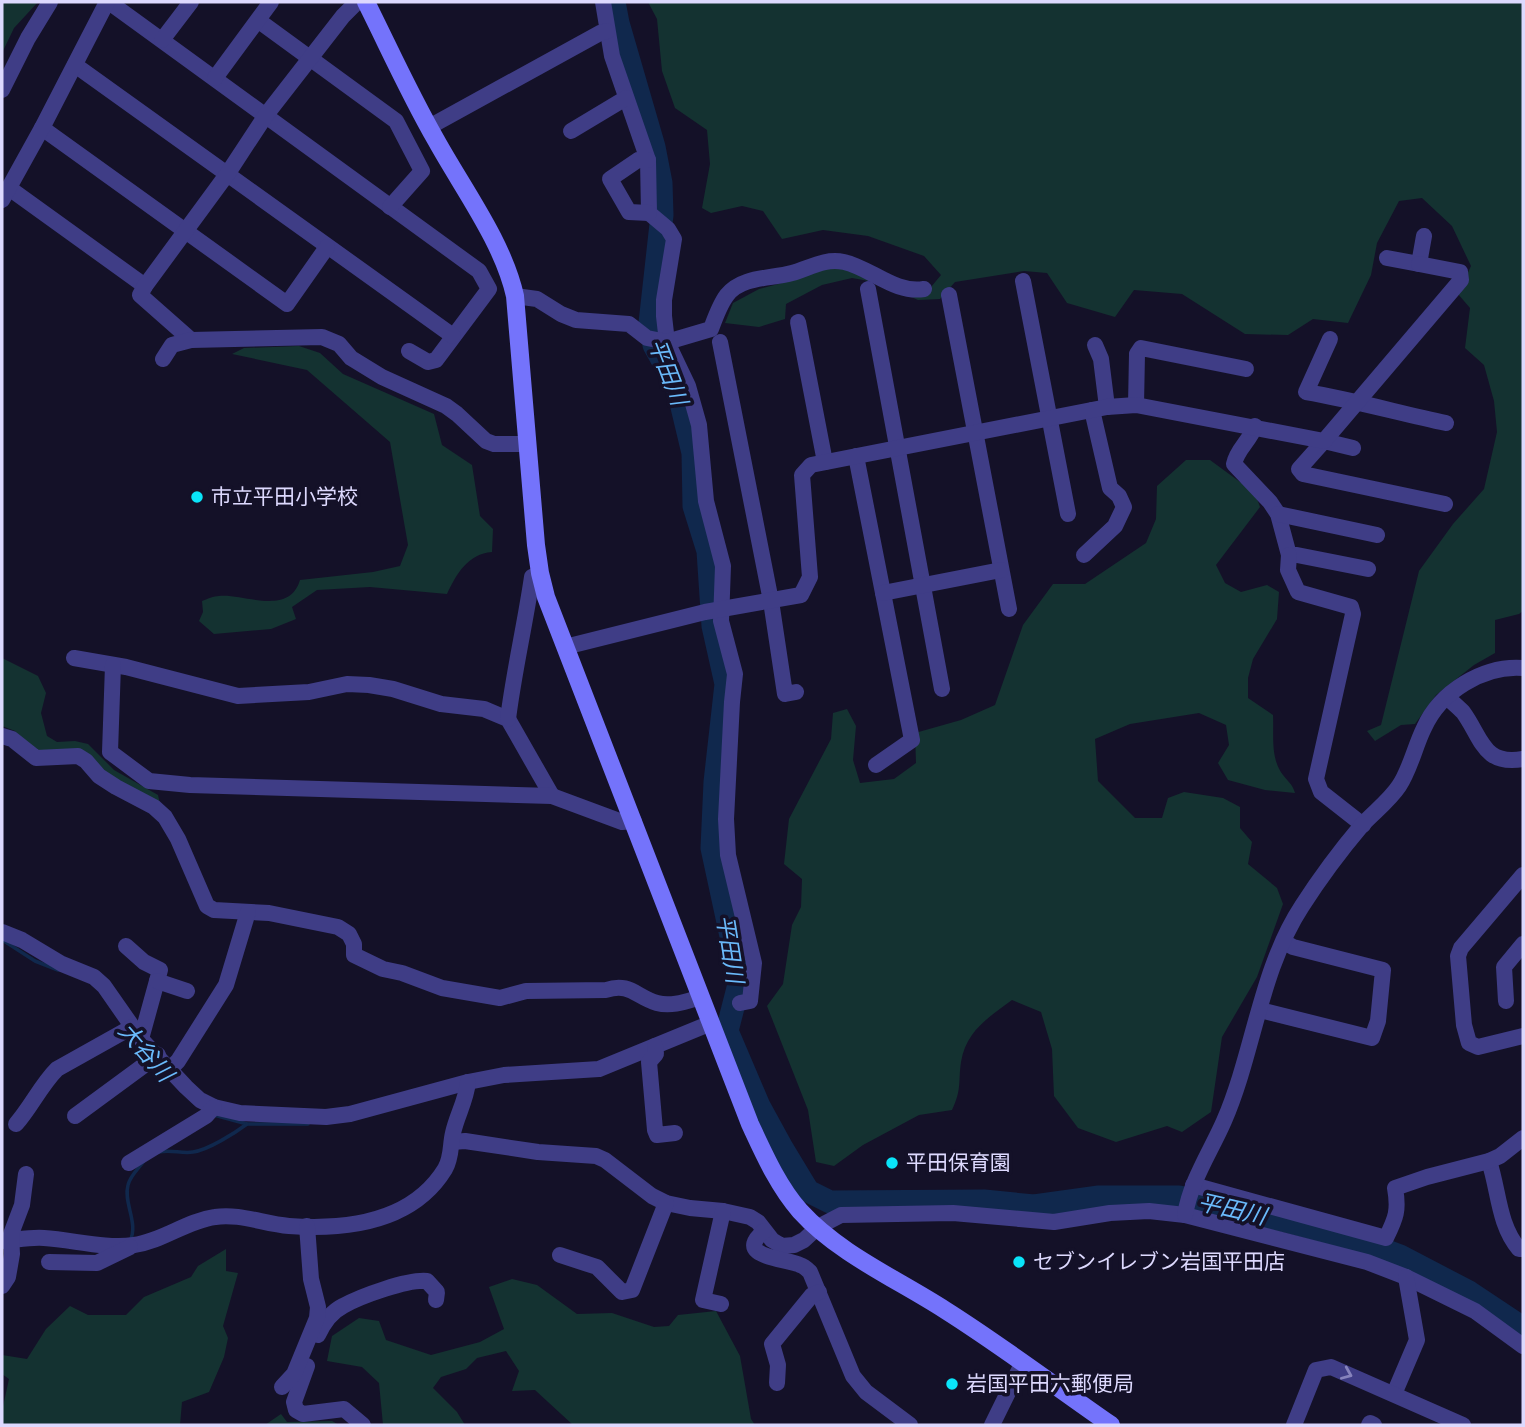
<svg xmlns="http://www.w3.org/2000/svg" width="1525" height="1427" font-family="'DejaVu Sans','Noto Sans JP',sans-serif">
  <rect width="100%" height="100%" fill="#141128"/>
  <!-- green -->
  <g fill="#143231">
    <polygon points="2,2 38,2 14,28 2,53"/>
    <polygon points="648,2 1523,2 1523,611 1519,614 1495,620 1495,653 1474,665 1436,695 1415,724 1401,725 1375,741 1367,731 1381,725 1419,571 1453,524 1484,489 1497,432 1494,401 1484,365 1465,348 1470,308 1458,294 1471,266 1452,226 1422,198 1399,201 1377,243 1371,275 1348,323 1313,319 1288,335 1245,334 1182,294 1134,290 1115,317 1067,303 1047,273 1024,271 955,282 940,299 918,300 880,283 852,278 822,285 786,304 785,319 759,327 725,323 733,303 759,289 801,278 820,269 844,269 926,293 941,275 924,256 868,236 823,230 782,239 763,211 742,206 711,213 702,208 710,164 707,130 675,108 662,71 657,19"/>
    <path d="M299 346 320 353 343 374 434 414 442 445 472 465 480 516 493 529 492 552C468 554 457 573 447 594L370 587 317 590 292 607 296 619 271 629 214 634 199 621 203 612 202 601C207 599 214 596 219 596 243 593 289 617 300 580L373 572 400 566 408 545 390 442 307 370 232 354 244 348Z"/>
    <path d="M1186 460H1210L1255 493 1260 507 1216 565 1225 583 1241 592 1267 585 1279 592 1277 619 1253 659 1248 678V698L1273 715C1274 735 1270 758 1283 775 1288 782 1292 783 1295 793L1265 790 1228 780 1218 763 1229 745 1226 725 1199 713 1130 724 1095 739 1098 781 1135 818H1162L1168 798 1184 792 1223 798 1240 807V828L1252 842 1248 864 1277 888 1283 904 1257 977 1222 1037 1211 1112 1182 1132 1167 1126 1116 1142 1078 1128 1054 1096 1052 1049 1041 1012 1012 1000C989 1017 966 1031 961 1062 958 1083 962 1089 952 1110L919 1115 863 1145 834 1166 816 1162 808 1110 767 1006 783 984 792 925 801 907 802 879 784 864 789 819 831 739 833 713 847 709 856 726 853 760 860 783 894 779 916 763 915 733 961 720 995 705 1023 625 1053 584H1085L1146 543 1156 519 1157 486Z"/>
    <path d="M2 658 38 676 46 693 41 713 47 736 57 742 75 741 88 744 114 770 158 795 160 804C133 792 106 778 89 754L71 750 42 752 26 743 15 731 2 726Z"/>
    <polygon points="226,1249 226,1271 238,1273 223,1326 228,1338 224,1357 209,1392 182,1402 180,1425 2,1425 2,1411 9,1379 2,1374 2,1355 27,1359 46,1329 70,1306 88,1315 126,1315 144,1297 191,1277 198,1266"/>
    <polygon points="512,1279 537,1285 577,1314 612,1313 654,1327 669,1326 678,1315 716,1311 740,1356 751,1419 755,1425 573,1425 535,1390 512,1391 519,1371 506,1351 477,1358 466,1369 441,1377 433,1388 457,1412 465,1425 383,1425 379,1383 362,1367 327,1361 332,1336 359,1318 379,1321 386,1340 431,1355 480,1342 504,1329 489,1287"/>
    <polygon points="281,1414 287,1422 332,1421 339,1425 265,1425"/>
  </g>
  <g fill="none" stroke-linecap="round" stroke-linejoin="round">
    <!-- stream -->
    <g stroke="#10284d" stroke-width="3.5">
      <polyline points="4,941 35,961 58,970"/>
      <polyline points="214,1115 247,1124 308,1124"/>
      <path d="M159 1152C171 1149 181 1154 193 1152 208 1150 235 1133 247 1124"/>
      <path d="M130 1241C139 1223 123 1203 128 1185 130 1176 138 1169 144 1161"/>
    </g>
    <!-- river -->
    <polyline stroke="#10284d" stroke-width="23" points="614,2 618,23 654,147 661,183 662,215 650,323 654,345 677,386 693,453 694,506 708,551 713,626 726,684 715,782 712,848 734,950 739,984 727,1031 759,1106 782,1148 808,1191 830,1202 984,1201 1034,1206 1099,1197 1179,1197 1285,1221 1363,1242 1400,1256 1469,1292 1523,1328"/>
    <!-- street -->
    <g stroke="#3f3d86" stroke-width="16">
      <polyline points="109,2 479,271 489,289 436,360 428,362 409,351"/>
      <polyline points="603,2 612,56 648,160 649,213 668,229 674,239 664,300 664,316 667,342 688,386 699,425 706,501 723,566 721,621 735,674 732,702 726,819 728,855 754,963 750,1001 740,1003"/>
      <polyline points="259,21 396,121 422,171 390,207"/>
      <polyline points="162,40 191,2"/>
      <polyline points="75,65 453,336"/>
      <polyline points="215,78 271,2"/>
      <polyline points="2,90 28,38 50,2"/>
      <polyline points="429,127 600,33 607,31"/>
      <polyline points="42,128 287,304 327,247"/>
      <polyline points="571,131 626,98"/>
      <polyline points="648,160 638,160 610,179 629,212 649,213"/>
      <polyline points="9,188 145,286"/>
      <polyline points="2,200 42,128 107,2"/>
      <polyline points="1387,258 1419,264 1424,236"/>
      <polyline points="1023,281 1068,514"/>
      <polyline points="868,289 942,689"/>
      <polyline points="949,295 1009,609"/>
      <path d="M515 296 537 299 561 314 576 320 629 324 647 338 667 342 711 329C715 318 720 304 727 295 742 276 771 279 792 273 810 268 824 258 844 262 871 268 895 294 924 289"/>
      <polyline points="798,322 825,462"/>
      <path d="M1330 339 1306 392C1353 400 1399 413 1446 423"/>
      <polyline points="191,340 140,295 145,286 228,173 266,115 343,16 357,2"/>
      <polyline points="720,342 771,601 785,694 796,692"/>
      <polyline points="1095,345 1101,359 1107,407"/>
      <polyline points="163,359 172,345 191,340 322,337 339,344 351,358 382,377 446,406 457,414 486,441 494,444 527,444"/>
      <polyline points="1136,405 1137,354 1141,348 1246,369"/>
      <path d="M1255 426C1250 441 1237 449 1234 464L1270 502 1278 514 1289 555H1297L1368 569"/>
      <polyline points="1353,448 1324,441 1299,469 1303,474 1445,504"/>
      <polyline points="856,456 912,740 876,765"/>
      <polyline points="1278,514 1377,535"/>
      <polyline points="1084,555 1115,526 1124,507 1119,496 1110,488 1092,410"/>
      <polyline points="1289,555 1288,570 1298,592 1351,607 1353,614 1316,779 1321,792 1363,825"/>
      <polyline points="883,593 1001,570"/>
      <polyline points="565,647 705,612 801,595 810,577 802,475 811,465 1107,407 1136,405 1324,441 1461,280 1460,272 1419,264"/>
      <polyline points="74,658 126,667 238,696 309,692 347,684 369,685 393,689 441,704 484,709 508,719 552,796"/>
      <polyline points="113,665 110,752 149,781 190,785 552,796 622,822 634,821"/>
      <path d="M1447 697C1452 702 1458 707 1463 712 1482 738 1483 766 1523 759"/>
      <path d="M508 719C514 671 525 625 532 577L540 573"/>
      <path d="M2 736 12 739 36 758 78 756 86 761 99 776 116 787 154 807 165 817 178 839 207 906 214 910 269 913 338 927 349 934 354 944V955L383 969 402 973 442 988 500 998 526 991 606 990C630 982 636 997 657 1003 672 1007 687 1001 701 997"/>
      <polyline points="1523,875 1461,948 1458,956 1464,1025 1469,1043 1478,1047 1523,1036"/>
      <polyline points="2,932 22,940 62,964 94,977 104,986 141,1039 186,1087 200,1100 214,1107 240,1113 326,1117 350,1114 468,1082 504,1075 599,1069 711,1023"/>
      <polyline points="126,946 144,962 160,970 141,1039"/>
      <polyline points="157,981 187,991"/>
      <polyline points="1506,1001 1504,967 1523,944"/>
      <polyline points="1260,1010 1372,1038 1378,1021 1383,970 1293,947 1284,942"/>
      <polyline points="655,1046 656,1054 649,1062 655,1130 657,1135 675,1133"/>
      <polyline points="170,1069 178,1061 226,985 248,912"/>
      <polyline points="75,1116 158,1055"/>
      <path d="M16 1124C31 1107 41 1085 57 1069L132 1027"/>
      <polyline points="452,1142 465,1141 538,1152 596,1156 605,1160 652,1196 666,1203 690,1208 723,1211 750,1217 758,1222 772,1240 782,1246 794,1245 804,1240 818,1227 841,1215 953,1213 1054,1222 1110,1213 1149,1211 1185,1215 1367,1262 1406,1277 1475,1311 1523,1346"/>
      <path d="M1489 1161C1499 1191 1498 1224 1519 1249H1523"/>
      <polyline points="129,1163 206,1116 214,1107"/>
      <path d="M1193 1185 1386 1238C1396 1218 1399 1210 1395 1188L1427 1177 1489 1161 1500 1156 1523 1138"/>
      <path d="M1185 1215C1191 1180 1210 1153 1224 1121 1254 1052 1260 970 1302 906 1320 878 1340 851 1362 825 1374 812 1389 801 1399 786 1410 770 1415 746 1424 728 1440 692 1483 665 1523 668"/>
      <path d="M764 1231C732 1258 787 1258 800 1265 804 1266 807 1269 810 1272L853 1376 866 1392 910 1425"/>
      <path d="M2 1241C16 1240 30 1237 44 1238 74 1240 105 1249 134 1245 163 1241 186 1221 215 1217 239 1213 264 1224 289 1226 346 1230 412 1223 445 1169 452 1157 450 1145 453 1133 457 1115 466 1101 468 1082"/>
      <polyline points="560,1255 597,1267 622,1292 632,1290 666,1203"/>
      <polyline points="49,1262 97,1263 130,1247"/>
      <polyline points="2,1286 8,1277 12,1254 11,1234 22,1205 26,1174"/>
      <polyline points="721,1304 703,1300 723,1211"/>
      <path d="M318 1335C323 1324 331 1312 343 1306 361 1296 408 1279 427 1281L437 1292 436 1300"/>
      <polyline points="307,1366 294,1402 296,1410 303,1414 344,1409 363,1425"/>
      <polyline points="777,1383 778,1365 772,1344 812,1295 819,1292"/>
      <polyline points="282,1387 294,1374 317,1318 318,1307 311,1279 307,1226"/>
      <polyline points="1394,1394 1417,1340 1406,1277"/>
      <polyline points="992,1425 1022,1364"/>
      <polyline points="1294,1425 1316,1370 1331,1367 1463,1425"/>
      <polyline points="1369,1425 1370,1423 1374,1425"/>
    </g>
    <!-- secondary -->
    <path stroke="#7473fb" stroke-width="18" d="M366 2C389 48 410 95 436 140 463 189 503 242 515 296L536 545 540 573 546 597 750 1124C764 1154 778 1186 800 1211 839 1254 897 1279 945 1310 1002 1346 1056 1387 1111 1425"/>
  </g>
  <!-- one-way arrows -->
  <defs><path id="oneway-chevron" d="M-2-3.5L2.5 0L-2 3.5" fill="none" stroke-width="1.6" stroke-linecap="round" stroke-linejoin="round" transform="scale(1.75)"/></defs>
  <use stroke="#8683bc" href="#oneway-chevron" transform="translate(1347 1374) rotate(23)"/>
  <!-- markers -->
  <g fill="#0ae4f9" stroke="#141128" stroke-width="2.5">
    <circle cx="197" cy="497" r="7"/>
    <circle cx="892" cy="1163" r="7"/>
    <circle cx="1019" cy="1262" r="7"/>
    <circle cx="952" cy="1384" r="7"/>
  </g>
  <g text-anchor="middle" stroke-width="7" stroke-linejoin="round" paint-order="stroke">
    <!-- poi labels -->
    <g font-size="21" fill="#ddd9fe" stroke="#141128" text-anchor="start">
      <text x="211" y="504">市立平田小学校</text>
      <text x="906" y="1170">平田保育園</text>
      <text x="1033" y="1269">セブンイレブン岩国平田店</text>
      <text x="966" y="1391">岩国平田六郵便局</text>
    </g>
    <!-- water labels -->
    <g font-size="23" font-style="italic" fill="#6abafb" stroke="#141128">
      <text transform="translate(668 372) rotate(69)" y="8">平田川</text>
      <text transform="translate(730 949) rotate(81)" y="8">平田川</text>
      <text transform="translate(146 1052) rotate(49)" y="8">大谷川</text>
      <text transform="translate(1232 1209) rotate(13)" y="8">平田川</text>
    </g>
  </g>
  <!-- border -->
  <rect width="1525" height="1427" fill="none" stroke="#ddd9fe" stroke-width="7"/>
</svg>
